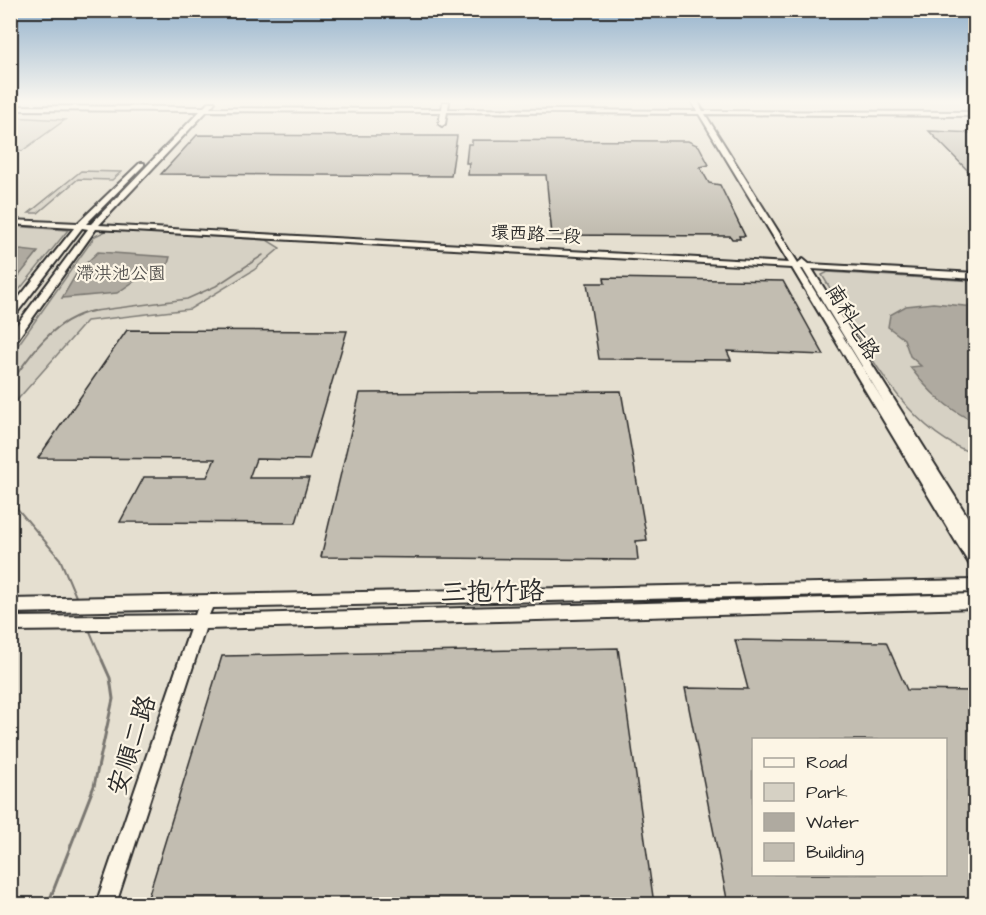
<svg xmlns="http://www.w3.org/2000/svg" width="986" height="915" font-family="'Architects Daughter','LXGW WenKai TC',sans-serif">
  <rect width="100%" height="100%" fill="#f4edde"/>
  <filter id="ink" filterUnits="userSpaceOnUse"><feTurbulence type="fractalNoise" baseFrequency=".0167" numOctaves="2"/><feDisplacementMap in="SourceGraphic" scale="12" xChannelSelector="R" yChannelSelector="G"/><feConvolveMatrix kernelMatrix="1 2 1 2 8 2 1 2 1" color-interpolation-filters="sRGB"/></filter>
  <g filter="url(#ink)">
    <!-- built -->
    <path fill="#e5dfd0" fill-rule="evenodd" d="M10 102H975V904H11ZM754 740H946V874H754Z"/>
    <!-- green -->
    <g fill="#d6d1c4" stroke="#807e78" stroke-width="1.5">
      <polygon points="10,117 65,120 22,151 11,147"/>
      <polygon points="81,171 121,172 112,180 78,179 38,213 29,213"/>
      <polygon points="11,226 68,230 11,300"/>
      <polygon points="108,230 267,240 280,248 254,270 190,309 87,321 11,407 11,355 95,236"/>
      <path d="M828 272 975 281V454C901 430 861 337 822 275Z"/>
    </g>
    <!-- water -->
    <g fill="#afaaa0" stroke="#7a7771" stroke-width="1.5">
      <polygon points="11,249 38,252 11,286 10,249"/>
      <polygon points="98,252 170,257 168,264 145,274 117,293 62,298 78,271"/>
      <path d="M933 303 975 307V422C947 409 929 392 910 367L921 366 910 356 904 339 888 327 890 315 906 306Z"/>
    </g>
    <g fill="none" stroke-linecap="round" stroke-linejoin="round">
      <!-- stream-far2 -->
      <polyline stroke="#7a7771" stroke-width="1.5" points="87,312 187,299 216,286 263,255"/>
      <!-- stream-far1 -->
      <g stroke="#7a7771" stroke-width="2">
        <path d="M10 384C31 353 54 319 93 311"/>
        <polyline points="10,500 60,559 77,599"/>
        <polyline points="89,629 103,662"/>
      </g>
      <!-- stream -->
      <polyline stroke="#7a7771" stroke-width="3" points="48,904 94,786 113,699 110,678 102,660"/>
    </g>
    <!-- building -->
    <g fill="#c2bdb1" stroke="#2b2b2b" stroke-width="1.5" fill-rule="evenodd">
      <polygon points="929,131 975,133 975,178"/>
      <polygon points="197,135 405,136 457,136 451,176 161,174"/>
      <polygon points="472,140 688,141 699,146 709,165 700,167 709,183 720,185 745,236 739,236 740,239 732,239 730,236 552,235 546,175 468,175 469,163 466,163 468,144 472,144"/>
      <polygon points="604,278 783,281 824,355 727,351 731,360 599,359 587,283 605,283"/>
      <polygon points="127,330 347,331 309,460 256,459 249,478 309,478 296,523 120,522 144,477 207,477 215,459 38,458"/>
      <polygon points="621,391 647,540 636,541 638,560 321,557 360,393"/>
      <path d="M735 640 886 642 907 690 975 691V904H728L685 688 748 689ZM753 740H945V874H753Z"/>
      <polygon points="618,648 654,904 146,904 222,656"/>
    </g>
    <g fill="none" stroke-linecap="round" stroke-linejoin="round">
      <!-- minor casing -->
      <g stroke="#2b2b2b" stroke-width="4">
        <g id="minor">
          <path d="M209 102H215L210 108 442 109 443 102H449L448 109 697 111 692 102H698L703 111 976 112V116L705 114 798 263 803 259 809 264 976 273V279L812 269 976 530V547H973L976 550V569L971 567 792 268 96 229 14 344 10 345V334L88 229 82 228 13 318 10 319V309L74 228 10 224V220L78 223 140 163H144V165L86 224H91L200 111 10 110V106L204 107ZM207 111 441 112 439 124 442 126 445 124 447 112 699 114 789 263 99 225ZM801 269H803L885 404Z"/>
          <polygon points="976,580 976,592 212,608 209,615 976,594 976,608 205,629 116,904 96,904 190,629 10,631 10,617 195,615 197,609 10,613 10,599"/>
        </g>
      </g>
      <!-- minor -->
      <use href="#minor" fill="#fcf5e5" fill-rule="evenodd"/>
    </g>
  </g>
  <!-- sky -->
  <linearGradient id="sky" x2="0" y2="1"><stop stop-color="#91b0cb"/><stop offset="0.44" stop-color="#faf7f0"/><stop offset="1" stop-color="#faf7f0" stop-opacity="0"/></linearGradient>
  <rect width="986" height="230" fill="url(#sky)"/>
  <g text-anchor="middle" stroke-width="4.5" stroke-linejoin="round" paint-order="stroke">
    <!-- far-street labels -->
    <g font-size="18" fill="#2b2b2b" stroke="#fcf5e5">
      <text transform="translate(536 234) rotate(3)" y="6">環西路二段</text>
    </g>
    <!-- far-park labels -->
    <g font-size="18" fill="#565451" stroke="#fcf5e5">
      <text x="121" y="279">滯洪池公園</text>
    </g>
    <!-- street labels -->
    <g font-size="21" fill="#2b2b2b" stroke="#fcf5e5">
      <text transform="translate(853 322) rotate(59)" y="7">南科七路</text>
    </g>
    <!-- near-street labels -->
    <g font-size="26" fill="#2b2b2b" stroke="#fcf5e5">
      <text transform="translate(492 591) rotate(-1)" y="9">三抱竹路</text>
      <text transform="translate(131 745) rotate(-72)" y="9">安順二路</text>
    </g>
  </g>
  <!-- margin -->
  <rect width="986" height="915" fill="none" stroke="#fcf5e5" stroke-width="36"/>
  <rect x="18" y="18" width="950" height="879" fill="none" stroke="#2b2b2b" stroke-width="2" filter="url(#ink)"/>
  <!-- legend -->
  <rect x="752" y="738" width="195" height="138" fill="#fcf5e5" stroke="#a8a49b" stroke-width="1.5"/>
  <rect x="764" y="758" width="30" height="9" fill="#fcf5e5" stroke="#a8a49b" stroke-width="1.5"/>
  <text x="806" y="768" font-size="18" fill="#2b2b2b">Road</text>
  <rect x="764" y="783" width="30" height="18" fill="#d6d1c4" stroke="#a8a49b" stroke-width="1.5"/>
  <text x="806" y="798" font-size="18" fill="#2b2b2b">Park</text>
  <rect x="764" y="813" width="30" height="18" fill="#afaaa0" stroke="#a8a49b" stroke-width="1.5"/>
  <text x="806" y="828" font-size="18" fill="#2b2b2b">Water</text>
  <rect x="764" y="843" width="30" height="18" fill="#c2bdb1" stroke="#a8a49b" stroke-width="1.5"/>
  <text x="806" y="858" font-size="18" fill="#2b2b2b">Building</text>
</svg>
